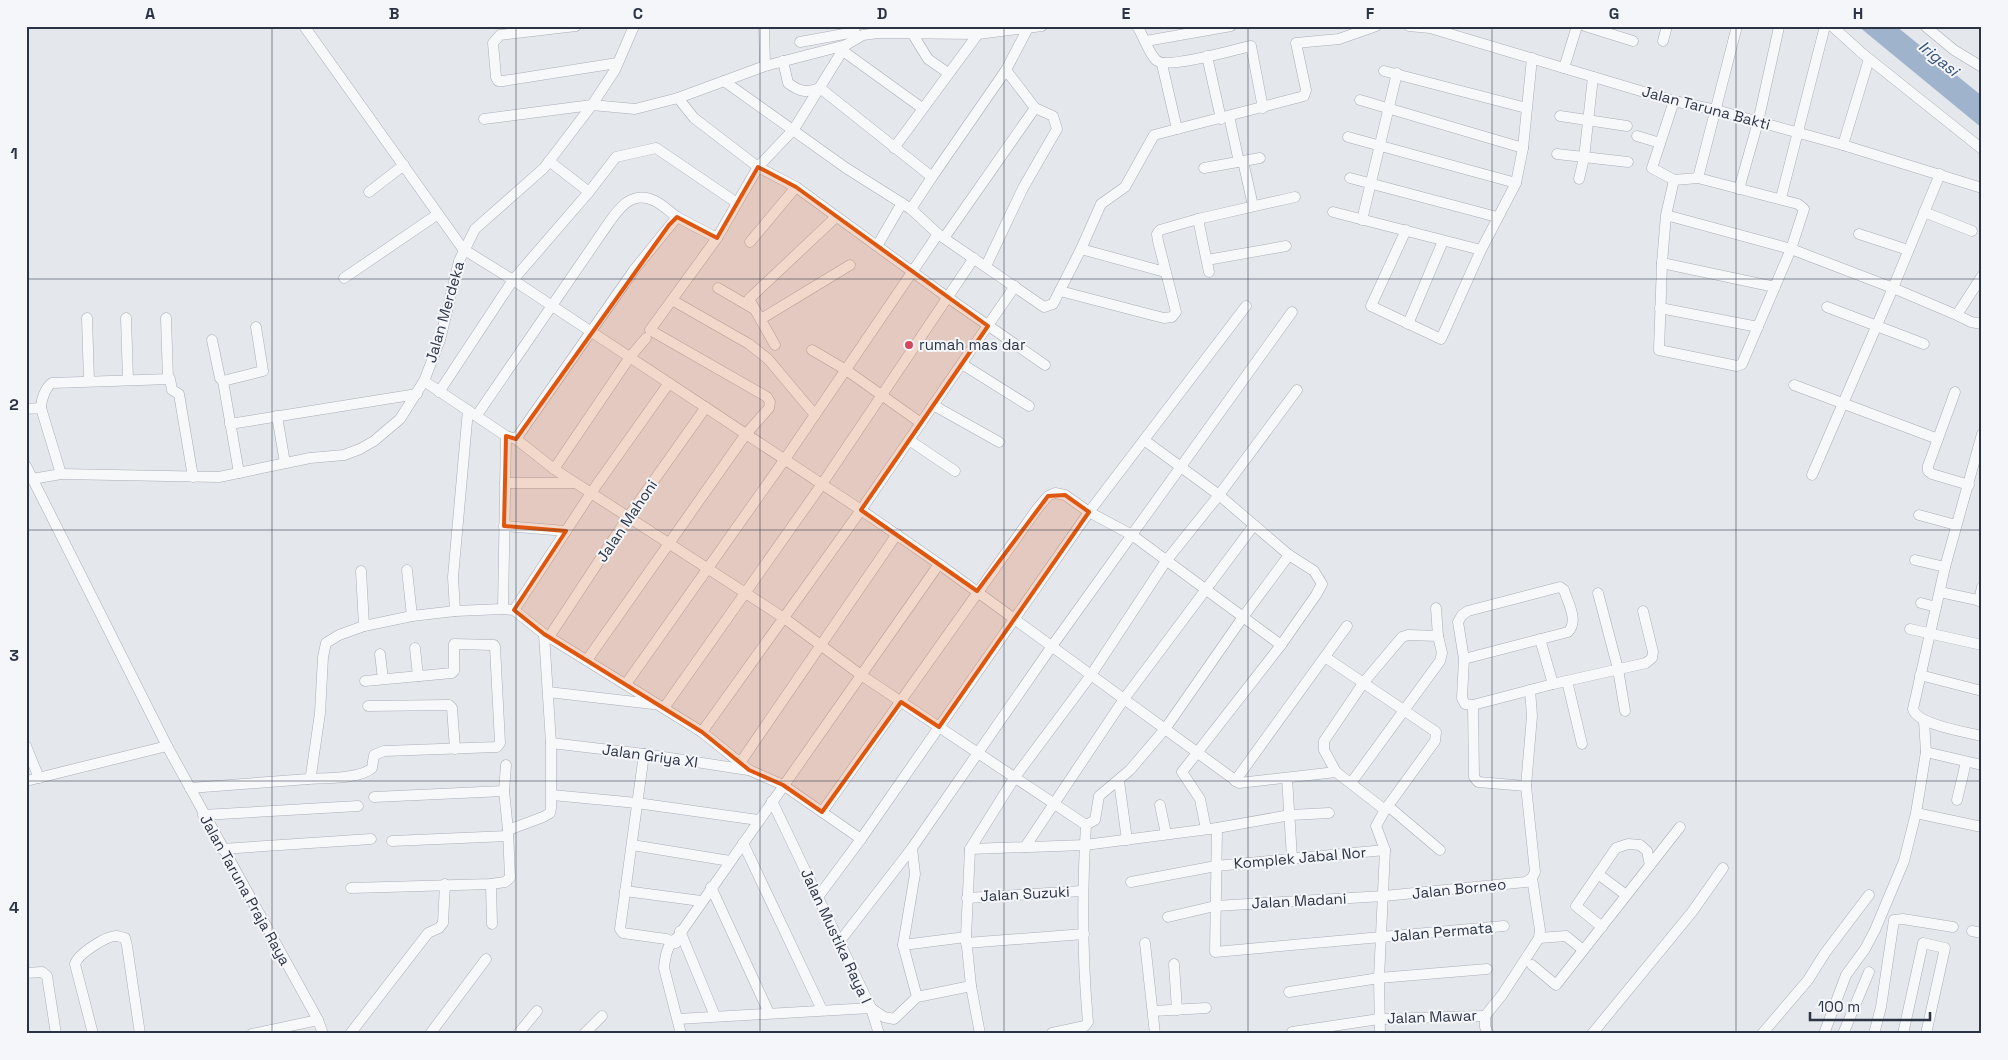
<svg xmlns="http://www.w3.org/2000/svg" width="2008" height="1060" font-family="'Space Grotesk',sans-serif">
  <rect width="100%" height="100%" fill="#e4e7ec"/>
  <!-- water -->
  <polygon fill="#9fb4cc" points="1858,26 1896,26 1982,96 1982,128"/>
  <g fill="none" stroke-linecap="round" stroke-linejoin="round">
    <!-- minor casing -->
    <g stroke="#a9aeb7" stroke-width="11">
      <g id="minor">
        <polyline points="304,26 463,249 513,280 861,510 939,564 1239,783 1336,772 1385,810"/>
        <polyline points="576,26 500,35 493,43 496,77 498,81 503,81 617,63"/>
        <polyline points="764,26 765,66"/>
        <path d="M1137 26C1144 37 1148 52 1156 60 1166 70 1236 49 1251 46L1263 108"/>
        <polyline points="1409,26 1430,28 1674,101 1716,110 1843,145 1982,188"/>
        <polyline points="1585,26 1633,41"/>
        <polyline points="1832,26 1863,54 1982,149"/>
        <polyline points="1925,26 1954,50 1982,67"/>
        <polyline points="912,33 928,59 948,73"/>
        <polyline points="1146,41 1231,26"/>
        <polyline points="1663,41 1667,26"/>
        <polyline points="800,42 855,32"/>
        <polyline points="843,51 922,108"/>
        <polyline points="1207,56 1221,119"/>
        <path d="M783 61 788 83C800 92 806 93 820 88L932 177"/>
        <polyline points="1162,64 1177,129"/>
        <polyline points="1564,68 1577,26"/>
        <polyline points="1384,71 1526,108"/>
        <polyline points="724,81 846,168 911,209 938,234 1044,307 1053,304 1081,249 1165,272"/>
        <polyline points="678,98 694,118 758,167 796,187 947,297 1045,365"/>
        <polyline points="1360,100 1523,148"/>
        <polyline points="1674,101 1652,168 1674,180 1698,178 1798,204 1804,209 1791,249 1893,288 1940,174"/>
        <polyline points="1229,116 1239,162"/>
        <polyline points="1560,116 1627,126"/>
        <polyline points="484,119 592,105 635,109 678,98 765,66 846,45 863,35 878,33 978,34 1042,26"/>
        <polyline points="1637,136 1660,143"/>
        <polyline points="1348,137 1516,183"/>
        <polyline points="1843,145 1869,59"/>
        <polyline points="894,148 978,34"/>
        <polyline points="1557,154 1628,162"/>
        <polyline points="549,161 589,192"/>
        <polyline points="1243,161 1260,158"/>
        <polyline points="1204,168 1243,161 1253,206"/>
        <polyline points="1350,178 1497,217"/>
        <polyline points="1698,178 1737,26"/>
        <polyline points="1579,179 1584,158 1593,77"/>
        <polyline points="1739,189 1758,122 1779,27"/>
        <polyline points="369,192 404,165"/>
        <polyline points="1781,198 1825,26"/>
        <polyline points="911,209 932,177 1006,70 1029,26"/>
        <polyline points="1333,212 1481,250"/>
        <polyline points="1924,212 1972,231"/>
        <polyline points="1666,215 1662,263 1659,350 1737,366 1742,364 1791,249 1666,215 1674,180"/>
        <polyline points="1198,219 1209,272"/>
        <polyline points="1362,220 1397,73"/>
        <polyline points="1406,230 1371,306 1441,339 1481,250 1516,183 1523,148 1532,58"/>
        <polyline points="1859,234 1908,250"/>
        <polyline points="944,238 1035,108 1006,70"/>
        <polyline points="750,242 796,187"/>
        <polyline points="877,246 902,203"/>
        <polyline points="1081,249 1101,204 1125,187 1154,135 1304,96 1306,90 1296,43 1339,39 1376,26"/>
        <polyline points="1207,260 1286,246"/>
        <polyline points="1662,263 1775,287"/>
        <polyline points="986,266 1023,188 1057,129 1053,116 1035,108"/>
        <polyline points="1982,276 1958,313 1959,316 1971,322 1982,324"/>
        <polyline points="344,278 438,214"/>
        <polyline points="718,288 754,309"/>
        <polyline points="1060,291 1152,315 1164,318 1172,317 1176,312 1158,241 1157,234 1160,230 1198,219 1295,197"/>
        <polyline points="672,300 749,344 768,359 815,415"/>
        <polyline points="1827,307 1924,344"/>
        <polyline points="1660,308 1758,327"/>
        <polyline points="87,318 89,381"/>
        <polyline points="126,318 128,380"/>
        <polyline points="166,318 168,379"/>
        <polyline points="761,319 850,265"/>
        <polyline points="1408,324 1443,241"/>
        <polyline points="212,340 220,378 223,381"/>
        <polyline points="775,345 749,299 836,217"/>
        <polyline points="812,350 846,370 921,423"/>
        <polyline points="962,364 1029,406"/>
        <polyline points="424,381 506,436 516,439 554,469 784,618 861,675 1086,825"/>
        <polyline points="1794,385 1938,439"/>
        <polyline points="439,392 513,280 589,192 616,157 656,148 737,203"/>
        <polyline points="1955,392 1928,466 1928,471 1932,474 1969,485"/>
        <polyline points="933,405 999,442"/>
        <path d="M41 408C41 400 45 388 52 383L170 379 172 390 179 394 193 477"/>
        <polyline points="26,409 41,408 61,474"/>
        <path d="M477 415 599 237C613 218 627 187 655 201 663 205 670 212 677 217"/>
        <polyline points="277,416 285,463"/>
        <polyline points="230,424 417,394"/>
        <path d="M1982 434 1945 567 1913 709C1917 725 1966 732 1982 736"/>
        <polyline points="516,439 634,270 677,217 717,238"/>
        <polyline points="909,440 955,471"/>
        <polyline points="1144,440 1219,495 1289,555 1314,571 1322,584 1316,595 1281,645 1182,772 1200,799 1206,829"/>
        <polyline points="26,466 167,746 318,1020 323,1034"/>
        <polyline points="554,469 630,357 646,338"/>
        <polyline points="239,473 223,381 263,371 256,327"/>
        <polyline points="1812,475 1893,288 1959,316"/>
        <polyline points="32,479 61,474 219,477 310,458 344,455 360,449 374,441 400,419 424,381 440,340 459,261 475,229 544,168 592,105 615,70 634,26"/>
        <polyline points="505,483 574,483"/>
        <polyline points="1919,515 1956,525"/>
        <polyline points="504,526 566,531"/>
        <polyline points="1915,560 1945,567"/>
        <polyline points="407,570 412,616"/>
        <polyline points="361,571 364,626 412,616 455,611 503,609 514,610 544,634 702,732 749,770 783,785 861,839 818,897"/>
        <polyline points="1940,592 1982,601"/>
        <polyline points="1598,593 1618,669 1625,711"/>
        <polyline points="1979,601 1982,587"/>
        <polyline points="1921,603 1936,607"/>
        <polyline points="1436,608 1438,636"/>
        <polyline points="503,609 506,436"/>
        <polyline points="514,610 591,493 669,383"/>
        <polyline points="455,611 453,577 468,410"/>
        <polyline points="1910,629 1982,645"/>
        <polyline points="549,637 628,517 706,407"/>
        <polyline points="1540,639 1553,684 1646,663 1652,658 1653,652 1643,611"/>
        <polyline points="415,648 418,676"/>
        <polyline points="380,654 383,679"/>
        <polyline points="1325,657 1436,732 1435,741 1385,810 1376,826 1385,850 1379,978 1380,1034"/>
        <path d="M1464 659 1568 632C1579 621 1568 603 1564 590L1560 587 1468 611 1462 615 1458 622 1464 659 1462 698 1465 704 1473 705 1553 684"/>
        <polyline points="587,660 746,434 769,408 770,402 767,397 650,330 717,238 758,167 794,129 846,45"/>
        <polyline points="1920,675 1982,691"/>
        <polyline points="1567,681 1582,744"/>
        <polyline points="626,684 785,459 938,234"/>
        <polyline points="548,692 653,704"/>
        <polyline points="1473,705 1474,777 1478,782 1526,786"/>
        <polyline points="368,706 449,705 452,708 455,749"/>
        <polyline points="664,708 822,484 974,258"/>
        <polyline points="702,732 861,510 1015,286"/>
        <polyline points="551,743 644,754 748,770"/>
        <polyline points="26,746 39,778"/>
        <polyline points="1926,752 1982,765"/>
        <polyline points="644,754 620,929 623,933 666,939 676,943"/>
        <polyline points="740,763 897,534"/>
        <polyline points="1336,772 1324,750 1324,741 1364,682 1402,637 1408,635 1438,636 1442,653 1440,661 1351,783"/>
        <polyline points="1287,778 1292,858"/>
        <path d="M308 779C325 778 360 779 372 768L374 755 384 751 497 747 500 743 495 647 494 645 454 644V671L452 673 365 681"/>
        <polyline points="26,781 167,746"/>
        <polyline points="1119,781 1127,840"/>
        <polyline points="1235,781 1347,626"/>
        <polyline points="190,788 308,779 311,775 320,713 323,657 326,643 339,635 364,626"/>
        <polyline points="504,791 506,765"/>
        <polyline points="552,795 637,803 758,820"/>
        <polyline points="1957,800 1966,762"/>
        <polyline points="1160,805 1166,834"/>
        <polyline points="1388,806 1440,850"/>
        <polyline points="822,812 1037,509 1048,496 1055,493 1065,495 1089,512 1132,535 1281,645"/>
        <polyline points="1916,813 1982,827"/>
        <polyline points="203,815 358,806"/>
        <polyline points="1086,825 1095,820 1099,796 1130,770 1165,729 1243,617 1289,555"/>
        <polyline points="1217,828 1215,952 1504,926"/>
        <polyline points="508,830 543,817 550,813 551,808 551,743 544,634"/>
        <polyline points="861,839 1089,512 1246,306"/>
        <polyline points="392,841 508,836"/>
        <polyline points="743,843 822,1010"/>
        <polyline points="632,845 730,861"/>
        <polyline points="1025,847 1124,699 1254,525"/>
        <polyline points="912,848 915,874 903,945 917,997"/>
        <polyline points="222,849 371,839"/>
        <polyline points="970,849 1085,845 1217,828 1290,815 1329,813"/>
        <polyline points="1598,874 1626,895"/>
        <polyline points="1131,882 1216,866 1385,850"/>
        <polyline points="491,884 492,924"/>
        <polyline points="711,887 769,1013"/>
        <polyline points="351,888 491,884 505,882 510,878 508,830 504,791 374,797"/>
        <polyline points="625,891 701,901"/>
        <polyline points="967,898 1082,891"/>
        <polyline points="1168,917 1215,906 1384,896 1526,882 1532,878"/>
        <polyline points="1602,927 1576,906 1616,848 1628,844 1640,845 1647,851 1650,865"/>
        <polyline points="680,931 715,1016"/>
        <polyline points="1972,931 1982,933"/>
        <polyline points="1539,938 1566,936 1583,950"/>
        <polyline points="840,941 912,848 1052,646 1292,312"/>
        <polyline points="966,943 1084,934"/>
        <polyline points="1145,943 1155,1034"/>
        <polyline points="903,945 966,937"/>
        <polyline points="1174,964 1177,1010"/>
        <polyline points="1532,965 1556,985 1680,827"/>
        <polyline points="26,973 42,972 47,976 56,1034"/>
        <polyline points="971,986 980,1034"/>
        <polyline points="1289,992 1379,978 1487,969"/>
        <polyline points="871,1008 884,1017 894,1019 917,997 971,986 966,937 970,849 1015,777 1091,675 1166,561 1219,495 1297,390"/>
        <polyline points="871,1008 879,1034"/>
        <polyline points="1153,1011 1206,1008"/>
        <polyline points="678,1019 871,1008 772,801"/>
        <polyline points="1292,1032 1379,1019 1485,1016"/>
        <path d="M1052 1033 1085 1026 1088 1022C1082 956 1082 891 1086 825"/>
        <path d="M93 1034 75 964C78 954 107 935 117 936 120 936 122 938 125 938L127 946 140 1034"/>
        <polyline points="252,1034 318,1020"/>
        <polyline points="350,1034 428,933 439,928 443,923 445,884"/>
        <polyline points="430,1034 486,959"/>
        <polyline points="518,1034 537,1011"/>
        <polyline points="584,1034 602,1016"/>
        <path d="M681 1034 664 968C665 957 667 943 677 938L939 564"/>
        <polyline points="1489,1034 1485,1027 1485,1016 1502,995 1539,938 1540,930 1532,878 1535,872 1526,786 1532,716 1530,690"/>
        <polyline points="1592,1034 1692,912 1723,868"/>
        <polyline points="1762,1034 1808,980 1825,953 1869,895"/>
        <polyline points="1824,1034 1846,975 1865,949 1875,930 1904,861 1916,813 1926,752 1924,721"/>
        <polyline points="1843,1034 1869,972"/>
        <polyline points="1874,1034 1881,1007 1894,920 1903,919 1953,927"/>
        <polyline points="1903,1034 1923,943 1945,948 1926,1034"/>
      </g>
    </g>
    <!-- minor -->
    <use href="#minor" stroke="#f7f8fa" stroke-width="10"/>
  </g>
  <!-- marked area -->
  <path fill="#df570f" fill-opacity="0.2" stroke="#df570f" stroke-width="4" stroke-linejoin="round" d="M758 167 796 187 988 326 861 510 977 591 1048 496 1065 495 1089 512 939 727 901 702 822 812 783 785 749 770 702 732 544 634 514 610 566 531 504 526 506 436 516 439 669 225 677 217 717 238Z"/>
  <!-- grid -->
  <path fill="none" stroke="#2b3445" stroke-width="1" stroke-opacity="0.55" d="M272 26V1034M516 26V1034M760 26V1034M1004 26V1034M1248 26V1034M1492 26V1034M1736 26V1034M26 279H1982M26 530H1982M26 781H1982"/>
  <!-- markers -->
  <circle fill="#d1495b" stroke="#f4f6f9" stroke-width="2" cx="909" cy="345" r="5"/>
  <g text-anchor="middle" stroke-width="4" stroke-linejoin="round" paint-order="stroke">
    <!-- street labels -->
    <g font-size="15" fill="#2b3445" stroke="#f4f6f9">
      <text transform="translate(1706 108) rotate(15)" y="5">Jalan Taruna Bakti</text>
      <text transform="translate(445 312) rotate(-74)" y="5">Jalan Merdeka</text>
      <text transform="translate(627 521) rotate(-56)" y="5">Jalan Mahoni</text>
      <text transform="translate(650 756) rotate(8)" y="5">Jalan Griya XI</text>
      <text transform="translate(1300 858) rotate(-5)" y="5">Komplek Jabal Nor</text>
      <text transform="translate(1459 889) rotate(-6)" y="5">Jalan Borneo</text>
      <text transform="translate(245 890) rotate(61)" y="5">Jalan Taruna Praja Raya</text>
      <text transform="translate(1025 894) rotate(-3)" y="5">Jalan Suzuki</text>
      <text transform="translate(1299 901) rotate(-3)" y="5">Jalan Madani</text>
      <text transform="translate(1442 932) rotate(-5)" y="5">Jalan Permata</text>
      <text transform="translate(836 936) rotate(65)" y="5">Jalan Mustika Raya I</text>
      <text transform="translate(1432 1017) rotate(-2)" y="5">Jalan Mawar</text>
    </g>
    <!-- poi labels -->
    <g font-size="15" fill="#2b3445" stroke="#f4f6f9" text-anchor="start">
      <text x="919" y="350">rumah mas dar</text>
    </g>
    <!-- water labels -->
    <g font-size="16" font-style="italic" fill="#34527a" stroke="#f4f6f9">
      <text transform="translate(1939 58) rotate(39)" y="6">Irigasi</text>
    </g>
  </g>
  <!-- border -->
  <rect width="2008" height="1060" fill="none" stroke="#f4f6f9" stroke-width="55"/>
  <!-- scale -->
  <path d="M1810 1012v8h120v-8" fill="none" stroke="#2b3445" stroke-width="2.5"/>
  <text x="1818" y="1012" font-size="15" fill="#2b3445" stroke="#f4f6f9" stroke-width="4" paint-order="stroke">100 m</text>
  <rect x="28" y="28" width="1952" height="1004" fill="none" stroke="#2b3445" stroke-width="2"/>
  <g font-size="16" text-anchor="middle" font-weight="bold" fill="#2b3445">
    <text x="150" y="19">A</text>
    <text x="394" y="19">B</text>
    <text x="638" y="19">C</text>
    <text x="882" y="19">D</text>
    <text x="1126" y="19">E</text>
    <text x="1370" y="19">F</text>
    <text x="1614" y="19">G</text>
    <text x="1858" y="19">H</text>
    <text x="14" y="159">1</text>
    <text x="14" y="410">2</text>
    <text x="14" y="661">3</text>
    <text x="14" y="913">4</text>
  </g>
</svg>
